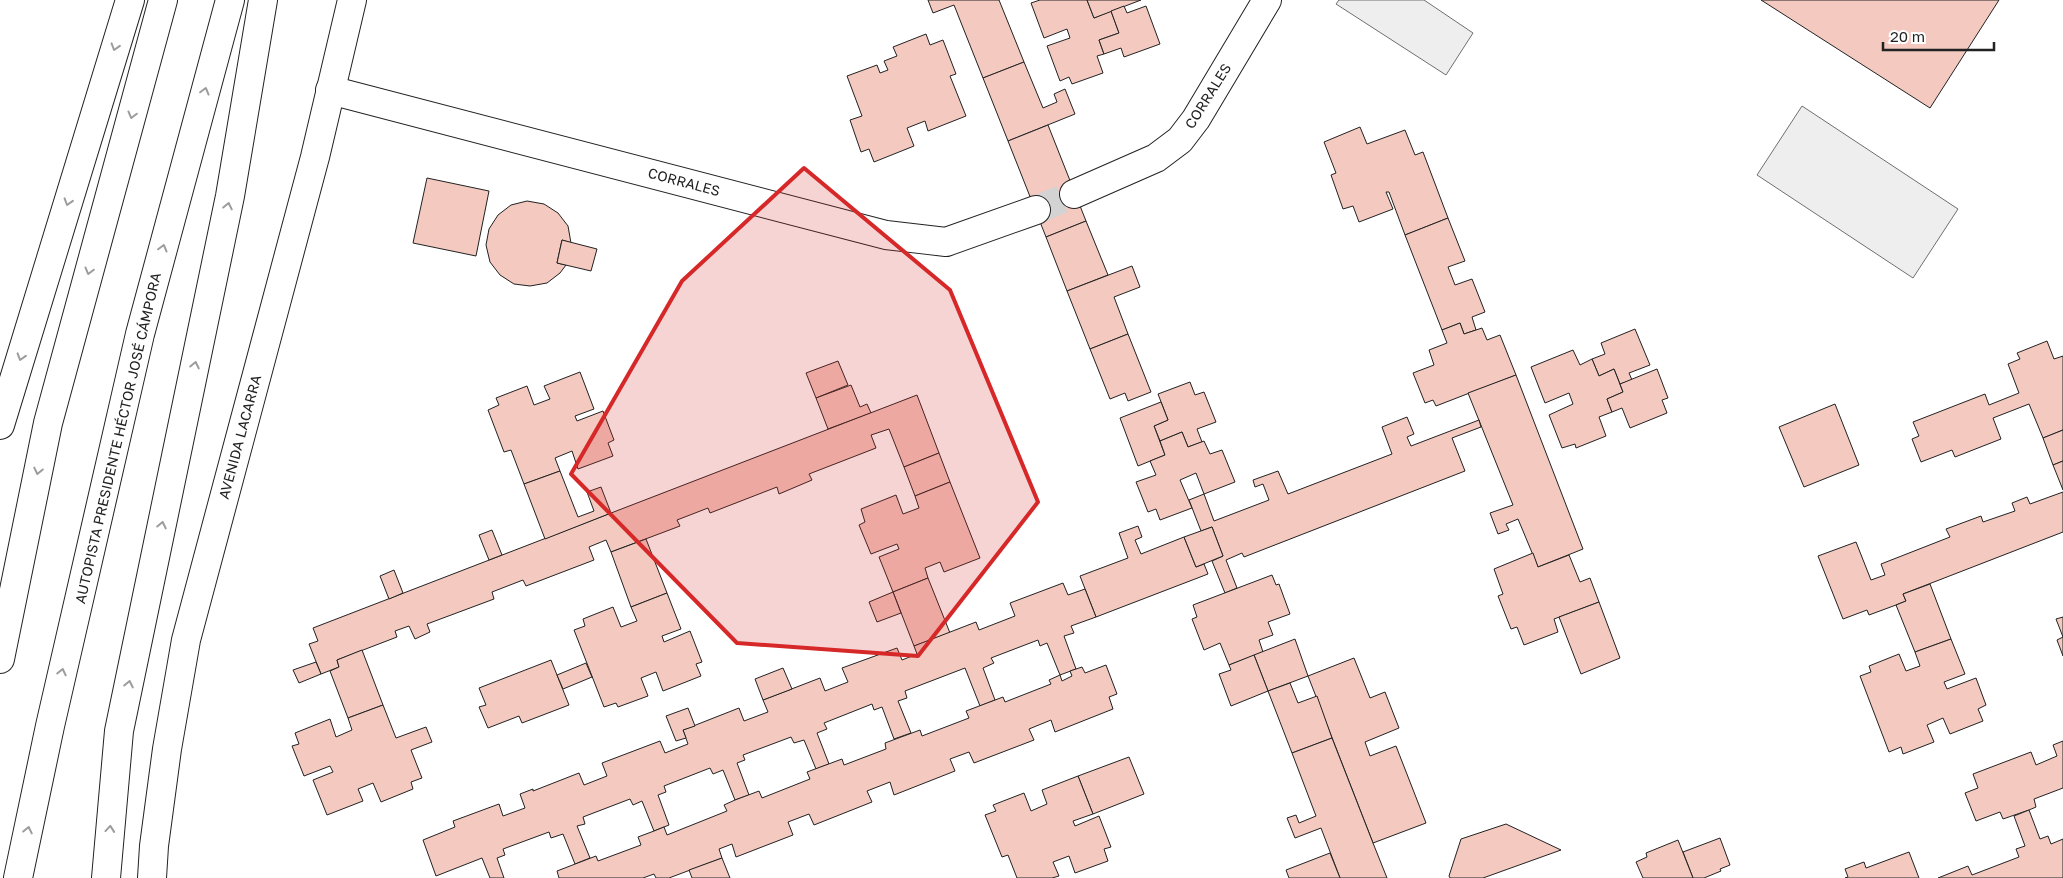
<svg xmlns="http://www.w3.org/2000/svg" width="2063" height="878" font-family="'Golos Text',sans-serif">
  <rect width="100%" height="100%" fill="#fff"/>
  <!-- green -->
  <g fill="#eee" stroke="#6f6f6f">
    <polygon points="1339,0 1424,0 1473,33 1446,75 1336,4"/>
    <polygon points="1802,106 1958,209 1913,278 1757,175"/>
  </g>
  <!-- building -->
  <g fill="#f3c9c0" stroke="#222">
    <polygon points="928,0 999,0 1024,62 983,78 954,5 933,13"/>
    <polygon points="1040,0 1087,0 1094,18 1111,11 1119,33 1099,40 1104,54 1097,56 1103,73 1072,84 1069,77 1060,81 1047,46 1070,38 1067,29 1044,38 1031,3"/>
    <polygon points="1087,0 1141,0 1094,18"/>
    <polygon points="1761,0 1999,0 1930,108"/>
    <polygon points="1124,6 1127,13 1146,6 1160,44 1124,57 1121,48 1104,54 1099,40 1119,33 1111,11"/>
    <polygon points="926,34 930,45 943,40 956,74 950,76 966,116 928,131 925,121 907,128 914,146 874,162 869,149 861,152 850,120 862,116 847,76 877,65 880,73 888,70 884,61 897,56 893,47"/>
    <polygon points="1024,62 1043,108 1057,102 1054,94 1065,89 1075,114 1008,141 983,78"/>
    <polygon points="1048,125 1086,221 1046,237 1008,141"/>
    <polygon points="1360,127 1367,144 1405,130 1415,155 1423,152 1448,218 1405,235 1389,192 1386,192 1393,209 1359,222 1353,206 1343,209 1331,175 1336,173 1324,142"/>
    <polygon points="427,178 489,191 476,256 413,243"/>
    <polygon points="527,201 544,204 558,213 568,226 571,243 562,240 557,263 566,265 560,273 547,283 530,286 514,284 500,275 490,262 486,245 489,229 498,215 511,205"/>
    <polygon points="1448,218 1465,261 1448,267 1455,285 1472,279 1485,312 1472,317 1476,330 1464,334 1460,323 1442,330 1405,235"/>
    <polygon points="1086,221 1108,275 1067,291 1046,237"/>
    <polygon points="562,240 597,249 591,271 557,263"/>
    <polygon points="1132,266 1140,287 1114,297 1128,334 1090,349 1067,291"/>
    <polygon points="1460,323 1464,334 1482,328 1487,340 1500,335 1516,375 1436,406 1433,400 1425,403 1413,373 1434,365 1429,350 1447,343 1442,330"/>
    <polygon points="1635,329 1650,365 1629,373 1632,380 1620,384 1614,369 1599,376 1592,359 1605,354 1601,343"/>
    <polygon points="1128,334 1151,392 1128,401 1125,393 1110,399 1090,349"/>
    <polygon points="2047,341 2054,359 2063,356 2063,430 2043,438 2029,404 1993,418 2001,439 1955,457 1952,450 1921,462 1912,439 1919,436 1913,422 1985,394 1989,405 2019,393 2008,364 2020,359 2017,353"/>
    <polygon points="1573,350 1580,365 1592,359 1599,376 1614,369 1623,392 1607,399 1612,412 1599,417 1606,436 1576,448 1575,444 1562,448 1549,415 1573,404 1569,393 1545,403 1531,367"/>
    <polygon points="838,361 848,385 816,398 806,373"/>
    <polygon points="1657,369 1668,398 1662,400 1667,413 1630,428 1622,408 1612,412 1607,399 1623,392 1620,384"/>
    <polygon points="580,372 594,409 575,416 577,421 603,411 614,440 608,443 613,456 578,469 572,451 555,458 560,471 524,484 511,450 504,452 488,410 499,405 496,398 527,386 534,405 550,399 544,386"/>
    <polygon points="1516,375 1583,549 1538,567 1518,519 1506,524 1509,530 1498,534 1490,513 1513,505 1468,393"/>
    <polygon points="1190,382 1195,395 1204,392 1216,422 1197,429 1202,442 1188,447 1182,432 1160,441 1154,426 1168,420 1158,394"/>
    <polygon points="851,385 860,407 867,404 871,413 828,429 816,398"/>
    <polygon points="917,395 939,453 904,467 889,429 871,435 876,448 809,474 812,480 779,494 777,487 710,513 708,508 677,520 680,526 611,552 606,540 589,547 594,560 526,586 523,580 492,592 494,599 427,624 430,632 415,639 409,626 395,631 397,637 337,660 339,667 321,674 309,644 318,641 313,628"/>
    <polygon points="1161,402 1168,420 1154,426 1165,455 1138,466 1120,418"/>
    <polygon points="1835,404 1859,465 1804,487 1779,427"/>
    <polygon points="1407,417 1414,434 1407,437 1411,446 1479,420 1481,427 1452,438 1465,471 1244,557 1242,553 1226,560 1237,588 1225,593 1212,561 1223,556 1212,527 1201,531 1189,500 1204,494 1214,521 1269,500 1263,484 1255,487 1253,480 1278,471 1288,494 1392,454 1382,427"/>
    <polygon points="2063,430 2063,461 2053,465 2043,438"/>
    <polygon points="1182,432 1188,447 1204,441 1210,454 1222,450 1235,482 1204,494 1196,473 1180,480 1192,508 1160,520 1156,509 1148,512 1136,482 1156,475 1150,461 1165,455 1160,441"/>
    <polygon points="939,453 950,482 915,496 904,467"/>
    <polygon points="2063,461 2063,490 2053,465"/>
    <polygon points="560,471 578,517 594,511 587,492 601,487 611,513 545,539 524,484"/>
    <polygon points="950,482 980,558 944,572 940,562 925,568 928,578 893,592 879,557 899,549 897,544 871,554 859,525 865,522 861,509 896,495 903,514 919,508 915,496"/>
    <polygon points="2063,492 2063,532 1903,594 1906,601 1896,605 1869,615 1867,610 1843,619 1818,556 1856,542 1871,580 1885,575 1881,564 1950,537 1946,529 1981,516 1983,522 2015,511 2012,503 2027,497 2030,504"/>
    <polygon points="1138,526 1142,537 1135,540 1141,554 1184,537 1196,567 1204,564 1208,574 1096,617 1080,576 1128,558 1119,533"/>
    <polygon points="1212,527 1223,556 1196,567 1184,537"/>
    <polygon points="492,530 502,555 489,560 479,535"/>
    <polygon points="646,539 667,593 631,607 611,552"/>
    <polygon points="1533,553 1538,567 1569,555 1580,582 1590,578 1599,602 1554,619 1558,632 1524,645 1517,627 1511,629 1498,596 1503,594 1494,569"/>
    <polygon points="394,570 403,593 389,599 380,576"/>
    <polygon points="1272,575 1276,585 1279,584 1290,614 1268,622 1273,635 1259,640 1263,652 1229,665 1220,643 1204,650 1192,619 1197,617 1193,605"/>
    <polygon points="928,578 950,633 914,646 893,592"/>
    <polygon points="1063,583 1068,595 1085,589 1096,617 1071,626 1074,633 1064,636 1076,669 1060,675 1047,643 1040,646 1038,640 991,658 994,663 983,668 995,700 980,706 965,668 905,691 907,698 898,701 911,733 894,739 882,707 874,710 872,704 824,723 827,729 817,733 829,764 816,769 804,740 794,743 791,737 743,755 745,760 737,763 749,795 735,800 723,770 713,774 710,768 664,786 666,792 658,795 669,825 654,831 642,801 633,805 630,799 583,817 585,824 577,826 590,858 575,864 563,834 551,838 549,832 503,849 505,855 497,858 504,878 490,878 482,858 436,876 423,840 455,827 453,821 499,804 503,816 525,808 520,794 533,789 533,791 579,773 584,785 607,776 602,763 660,741 665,753 688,744 683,730 739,708 744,721 768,712 763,700 820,678 825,691 848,682 842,668 897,648 902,660 917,654 914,646 976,622 979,630 1015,616 1010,603"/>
    <polygon points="1930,584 1951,639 1915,652 1896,605 1906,601 1903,594"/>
    <polygon points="893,592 901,613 877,622 869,602"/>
    <polygon points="667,593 681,629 662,636 664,642 690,631 702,662 696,664 701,676 663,691 656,672 641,678 648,696 618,707 616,703 604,707 574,630 585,626 583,619 613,607 621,627 637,621 631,607"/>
    <polygon points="1599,602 1620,658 1581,674 1559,617"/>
    <polygon points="2063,617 2063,656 2057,640 2063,637 2056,619"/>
    <polygon points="1295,639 1308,676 1268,691 1254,655"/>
    <polygon points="1951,639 1965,674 1944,682 1947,689 1976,678 1986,705 1978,709 1983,721 1950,734 1943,718 1927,725 1934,742 1903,754 1901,747 1889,752 1860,676 1871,672 1869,666 1899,654 1906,671 1920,666 1915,652"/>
    <polygon points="362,650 383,705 348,718 330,671 339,667 337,660"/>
    <polygon points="1254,655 1268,691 1231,706 1219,674 1231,670 1229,665"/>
    <polygon points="1354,658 1370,698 1385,692 1399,728 1365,742 1370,756 1396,746 1426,823 1373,843 1308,676"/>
    <polygon points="551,660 569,705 522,723 519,716 488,728 479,707 486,705 479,688"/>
    <polygon points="316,662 321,674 299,683 293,670"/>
    <polygon points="586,663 592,677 563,689 557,675"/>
    <polygon points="1106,665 1117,694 1109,697 1113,709 1055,732 1051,720 1029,729 1034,740 974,763 969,752 950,759 955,771 894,795 890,782 867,791 872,802 814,825 809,814 788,822 793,835 736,857 732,844 719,849 722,858 669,878 656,878 654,874 643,878 559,878 557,871 596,856 598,861 641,845 638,837 654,831 664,827 667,835 727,811 724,805 735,800 759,791 762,798 810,779 807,772 842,759 844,765 886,749 885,743 920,730 922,736 969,718 966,711 1003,697 1005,702 1051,684 1049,680 1060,675 1062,681 1072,676 1070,671 1082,667 1085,673"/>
    <polygon points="783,668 792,689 763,700 755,679"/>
    <polygon points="1290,683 1298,703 1317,696 1332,738 1292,753 1268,691"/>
    <polygon points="383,705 396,738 426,727 432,742 411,750 422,778 411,782 413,789 381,802 373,783 358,789 363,801 327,815 313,780 333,772 330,766 304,776 292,746 299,744 295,733 330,719 336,737 352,730 348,718"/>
    <polygon points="688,708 695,726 683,730 686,738 676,741 666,716"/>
    <polygon points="1332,738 1373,843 1387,878 1340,878 1321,828 1295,838 1287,818 1296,815 1299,823 1316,816 1292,753"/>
    <polygon points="2063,741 2063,788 2034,799 2036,807 2029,810 2003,819 2000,812 1976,821 1965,793 1978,788 1973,774 2031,752 2036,765 2057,756 2053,745"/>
    <polygon points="1129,757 1144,794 1093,814 1078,776"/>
    <polygon points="1078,776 1093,814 1073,821 1075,826 1099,816 1111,847 1104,849 1108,861 1075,873 1069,856 1053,862 1059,876 1052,878 1017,878 1008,855 1002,857 985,815 996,811 993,805 1024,793 1031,811 1047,804 1042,790"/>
    <polygon points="2029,810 2040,839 2048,836 2051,844 2063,839 2063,878 1938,878 1968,866 1972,875 2019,857 2016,849 2025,846 2014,816"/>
    <polygon points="1506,824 1561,850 1483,878 1450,878 1449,876 1461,839"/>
    <polygon points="1720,838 1730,865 1720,869 1721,871 1704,878 1693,878 1683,852"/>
    <polygon points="1678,840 1693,878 1643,878 1636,862 1647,857 1646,853"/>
    <polygon points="1909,852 1919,878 1845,878 1848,877 1845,869 1864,862 1866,868"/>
    <polygon points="1330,853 1340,878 1289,878 1286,870"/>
    <polygon points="722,858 730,878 692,878 689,870"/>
  </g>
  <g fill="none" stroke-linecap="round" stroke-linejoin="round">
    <!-- minor-tunnel -->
    <polyline stroke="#d3d3d3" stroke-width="28" stroke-dasharray="28 14" stroke-linecap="butt" points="1036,210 1074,194"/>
    <!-- minor casing -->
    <g stroke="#222" stroke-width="30">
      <g id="minor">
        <polyline points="330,90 886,235 946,242 1036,210"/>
        <polyline points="1074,194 1156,158 1180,140 1196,119 1267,0"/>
        <polyline points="152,878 154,846 167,749 186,640 315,157 352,0"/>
      </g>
    </g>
    <!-- motorway casing -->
    <g stroke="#222" stroke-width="30">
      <g id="motorway">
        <polyline points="0,425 130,0"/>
        <polyline points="0,659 48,423 163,0"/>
        <polyline points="18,878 50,726 140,334 230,0"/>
        <polyline points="106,878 119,731 230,196 263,0"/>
      </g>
    </g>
    <!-- minor -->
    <use href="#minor" stroke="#fff" stroke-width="28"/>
    <!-- motorway -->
    <use href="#motorway" stroke="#fff" stroke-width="28"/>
  </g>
  <!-- one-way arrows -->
  <defs><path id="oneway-chevron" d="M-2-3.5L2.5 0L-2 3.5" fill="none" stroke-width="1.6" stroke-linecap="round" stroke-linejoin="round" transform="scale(1.25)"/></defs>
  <g stroke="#9c9c9c">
    <use href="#oneway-chevron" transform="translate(115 47) rotate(107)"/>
    <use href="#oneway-chevron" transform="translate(205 91) rotate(-75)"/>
    <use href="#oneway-chevron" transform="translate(132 115) rotate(105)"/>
    <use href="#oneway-chevron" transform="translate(68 202) rotate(107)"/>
    <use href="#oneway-chevron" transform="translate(228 206) rotate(-78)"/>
    <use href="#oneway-chevron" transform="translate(163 248) rotate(-75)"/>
    <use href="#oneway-chevron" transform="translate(89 271) rotate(105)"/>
    <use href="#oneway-chevron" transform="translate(21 357) rotate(107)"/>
    <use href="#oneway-chevron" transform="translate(195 365) rotate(-78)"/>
    <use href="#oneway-chevron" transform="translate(38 471) rotate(102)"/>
    <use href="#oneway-chevron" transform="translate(162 525) rotate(-78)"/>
    <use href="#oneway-chevron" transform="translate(62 672) rotate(-77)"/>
    <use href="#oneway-chevron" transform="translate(129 684) rotate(-78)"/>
    <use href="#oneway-chevron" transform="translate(110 829) rotate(-85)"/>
    <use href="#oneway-chevron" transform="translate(28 830) rotate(-78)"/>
  </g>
  <!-- marked area -->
  <path fill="#d62828" fill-opacity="0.2" stroke="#d62828" stroke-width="4" stroke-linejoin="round" d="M804 168 950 290 1038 502 918 656 737 643 571 474 682 281Z"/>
  <g text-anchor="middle" stroke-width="4" stroke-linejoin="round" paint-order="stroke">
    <!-- street labels -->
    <g font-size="14" fill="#222" stroke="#fff">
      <text transform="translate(1208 96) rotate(-58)" y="5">CORRALES</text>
      <text transform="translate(684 182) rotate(15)" y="5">CORRALES</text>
      <text transform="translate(240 437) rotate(-75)" y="5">AVENIDA LACARRA</text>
      <text transform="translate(118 438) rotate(-77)" y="5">AUTOPISTA PRESIDENTE HÉCTOR JOSÉ CÁMPORA</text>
    </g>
  </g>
  <!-- scale -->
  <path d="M1883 42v8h111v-8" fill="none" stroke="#222222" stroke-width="2.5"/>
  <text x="1890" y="42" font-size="15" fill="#222222" stroke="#ffffff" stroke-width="4" paint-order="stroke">20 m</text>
</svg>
